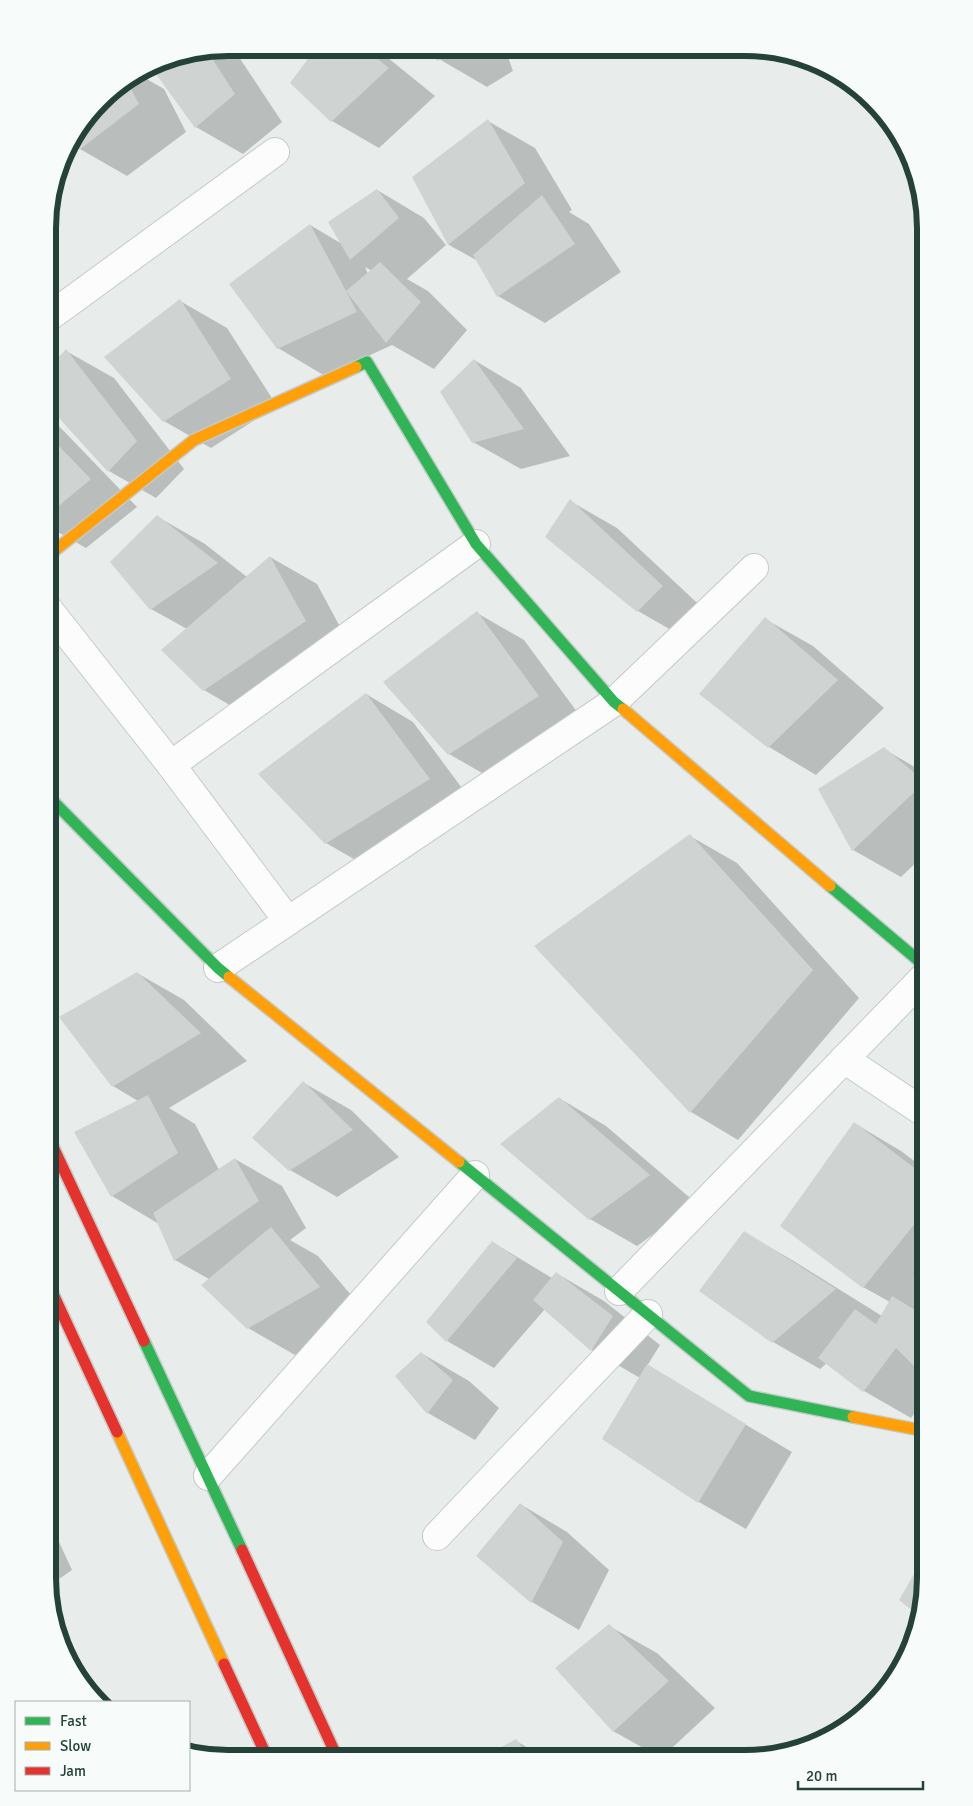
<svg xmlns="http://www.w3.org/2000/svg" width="973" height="1806" font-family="Signika,sans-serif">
  <rect width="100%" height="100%" fill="#e8edeb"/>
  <!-- shadow -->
  <g fill="#0003" fill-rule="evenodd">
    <polygon points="228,48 233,48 282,122 243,154 196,127 152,66 159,61"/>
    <polygon points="318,48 374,48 382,53 435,96 379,148 332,121"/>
    <polygon points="422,49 505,49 513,71 487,87"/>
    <polygon points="138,74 164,89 186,132 127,176 80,149 72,140 109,93"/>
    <polygon points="488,121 535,148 572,210 569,212 589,224 621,272 545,323 498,296 478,261 449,245 414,177"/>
    <path d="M377 190 424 218 446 245 407 279 428 291 467 330 434 369 392 345 325 376 278 348 310 225 342 244ZM365 267 372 271 368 274Z"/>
    <polygon points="49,247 55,255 49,260"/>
    <polygon points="180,301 227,328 277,406 211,448 164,421"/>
    <polygon points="66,351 114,378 184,469 156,498 109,471 49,406 49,370"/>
    <polygon points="474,360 521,388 570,456 521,469 473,442"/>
    <polygon points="49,419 56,423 137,507 86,548 49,527"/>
    <polygon points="570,501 617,528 709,614 685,638 638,611"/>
    <polygon points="158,517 205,544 247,577 270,557 317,584 352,649 252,718 204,690 163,650 187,629 151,609"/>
    <polygon points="477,613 524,640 586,724 496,781 449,754"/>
    <polygon points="765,619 813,646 884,708 816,775 769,747 701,693"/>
    <polygon points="366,694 413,722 476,807 373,870 326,843"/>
    <polygon points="884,749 925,773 925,854 901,877 853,850 819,789"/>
    <polygon points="690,836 737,863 859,998 738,1140 691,1112 536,947"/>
    <polygon points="137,973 184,1000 247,1061 169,1108 195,1124 219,1170 235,1159 282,1186 306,1228 290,1240 318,1256 367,1314 295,1355 248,1328 209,1279 175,1260 159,1224 112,1196 138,1101 113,1086"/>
    <polygon points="304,1083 351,1110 399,1157 337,1197 290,1170"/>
    <polygon points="559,1098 606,1126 696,1203 637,1246 590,1219"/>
    <polygon points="854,1123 901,1151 925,1169 925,1296 914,1310 925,1316 925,1399 911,1418 864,1391 827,1363 820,1369 773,1342 745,1233 792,1260 882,1316 890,1302 863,1287"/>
    <polygon points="492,1242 552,1278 556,1273 604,1301 660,1345 647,1366 792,1452 746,1529 699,1502 640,1378 592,1350 545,1309 494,1368 447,1341"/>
    <polygon points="421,1353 469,1381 499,1408 475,1440 428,1413 396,1376"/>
    <polygon points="520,1504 567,1532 609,1570 579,1630 532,1602 478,1556"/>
    <polygon points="48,1518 72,1570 49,1586 48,1578"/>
    <polygon points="609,1626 657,1653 715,1708 661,1758 613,1731"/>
    <polygon points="516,1741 546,1758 485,1758"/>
  </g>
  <!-- building -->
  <g fill="#cfd4d2">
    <polygon points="316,48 364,48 389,68 331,122 290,83"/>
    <polygon points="420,49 458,49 438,61"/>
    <polygon points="208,52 235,94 195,128 151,67 159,61"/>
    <polygon points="127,81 139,104 79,150 72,141 109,93"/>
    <polygon points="488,119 525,183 448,245 412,177"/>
    <polygon points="377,189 399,218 350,260 328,222"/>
    <polygon points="542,195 575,244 497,297 473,255"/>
    <polygon points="310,224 346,291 380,262 421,302 386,343 346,291 357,312 277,349 229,284"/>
    <polygon points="180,299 231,379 163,422 104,357"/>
    <polygon points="66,349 137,441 108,472 49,407 49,368"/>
    <polygon points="474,359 524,429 472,443 440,392"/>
    <polygon points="49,436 91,479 49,514"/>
    <polygon points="570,499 663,586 637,612 545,537"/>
    <polygon points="157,515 218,563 150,610 110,562"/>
    <polygon points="270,556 306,621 203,691 161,650"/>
    <polygon points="477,611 539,696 448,755 383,682"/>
    <polygon points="765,617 838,680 768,748 699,694"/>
    <polygon points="366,693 430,779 325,844 258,774"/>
    <polygon points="884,747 925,782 852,851 818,789"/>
    <polygon points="690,834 813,970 690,1113 534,946"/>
    <polygon points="137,972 201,1033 112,1087 59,1017"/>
    <polygon points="303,1081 353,1130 289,1171 252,1138"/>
    <polygon points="148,1095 178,1153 111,1197 74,1132"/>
    <polygon points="559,1097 650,1175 589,1220 500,1144"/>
    <polygon points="854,1122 925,1176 925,1211 863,1288 780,1226"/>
    <polygon points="235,1158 259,1201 174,1261 153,1213"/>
    <polygon points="271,1227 320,1287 247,1329 201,1285"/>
    <polygon points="744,1231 836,1289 772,1343 699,1291"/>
    <polygon points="492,1241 517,1258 446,1342 426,1322"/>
    <polygon points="925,1256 925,1285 913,1279"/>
    <polygon points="556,1272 613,1316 591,1351 533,1300"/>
    <polygon points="892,1296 925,1316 925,1377 896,1348 863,1392 818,1358 855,1309 876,1324"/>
    <polygon points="421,1352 453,1380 427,1414 395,1376"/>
    <polygon points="647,1364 746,1424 698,1503 602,1439"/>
    <polygon points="520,1503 563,1542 531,1603 476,1556"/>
    <polygon points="925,1547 925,1590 919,1616 899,1600 914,1574"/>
    <polygon points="609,1624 669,1681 613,1732 555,1668"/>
    <polygon points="516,1739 530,1758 482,1758"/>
  </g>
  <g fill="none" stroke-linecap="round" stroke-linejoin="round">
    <!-- street casing -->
    <g stroke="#c5cac8" stroke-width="30">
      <g id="street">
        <polyline points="49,317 275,152"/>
        <polyline points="49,610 171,765 288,921"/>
        <polyline points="171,765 476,544"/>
        <polyline points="218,968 614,702 754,568"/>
        <polyline points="844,1059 925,1113"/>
        <polyline points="619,1291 925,976"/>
        <polyline points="208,1476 475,1175"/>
        <polyline points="437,1536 648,1314"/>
      </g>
    </g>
    <!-- fast casing -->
    <g stroke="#c3cbc8" stroke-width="14">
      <g id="fast">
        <polyline points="356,367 367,362 476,544 614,702 623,709"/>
        <polyline points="48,796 218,968 229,977"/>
        <polyline points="830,886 925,966"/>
        <polyline points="459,1162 749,1396 853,1417"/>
        <polyline points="144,1341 242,1550"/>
      </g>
    </g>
    <!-- slow casing -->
    <g stroke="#c3cbc8" stroke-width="14">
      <g id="slow">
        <polyline points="49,555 194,440 356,367"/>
        <polyline points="623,709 830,886"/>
        <polyline points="229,977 459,1162"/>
        <polyline points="853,1417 925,1431"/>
        <polyline points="117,1432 224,1664"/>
      </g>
    </g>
    <!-- jam casing -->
    <g stroke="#c3cbc8" stroke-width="14">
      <g id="jam">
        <polyline points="48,1136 144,1341"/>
        <polyline points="48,1283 117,1432"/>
        <polyline points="242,1550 337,1757"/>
        <polyline points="224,1664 267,1757"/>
      </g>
    </g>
    <!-- street -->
    <use href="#street" stroke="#fcfcfc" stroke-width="28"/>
    <!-- fast -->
    <use href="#fast" stroke="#30b455" stroke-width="11"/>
    <!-- slow -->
    <use href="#slow" stroke="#ff9f0a" stroke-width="11"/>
    <!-- jam -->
    <use href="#jam" stroke="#e5322d" stroke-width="11"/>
  </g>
  <!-- crop -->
  <path d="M0 0H973V1806H0ZM228 56H745A172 172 0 0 1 917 228V1578A172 172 0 0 1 745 1750H228A172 172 0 0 1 56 1578V228A172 172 0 0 1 228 56Z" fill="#f7fbf9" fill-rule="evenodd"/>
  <path fill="none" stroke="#24423a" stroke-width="6" d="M228 56H745A172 172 0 0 1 917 228V1578A172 172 0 0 1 745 1750H228A172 172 0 0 1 56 1578V228A172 172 0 0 1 228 56Z"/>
  <!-- legend -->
  <rect x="15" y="1701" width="175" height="90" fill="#f7fbf9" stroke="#a3b1ad"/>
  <rect x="25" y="1717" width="25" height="8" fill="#30b455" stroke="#a3b1ad"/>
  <text x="60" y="1726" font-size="15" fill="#24423a">Fast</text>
  <rect x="25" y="1742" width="25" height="8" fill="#ff9f0a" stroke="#a3b1ad"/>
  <text x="60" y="1751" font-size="15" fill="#24423a">Slow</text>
  <rect x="25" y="1767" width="25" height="8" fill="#e5322d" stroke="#a3b1ad"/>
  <text x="60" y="1776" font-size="15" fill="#24423a">Jam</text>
  <!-- scale -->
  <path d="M798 1781v8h125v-8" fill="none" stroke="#24423a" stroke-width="2.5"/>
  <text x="806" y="1781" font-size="15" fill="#24423a" stroke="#f7fbf9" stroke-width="4" paint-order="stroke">20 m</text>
</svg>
